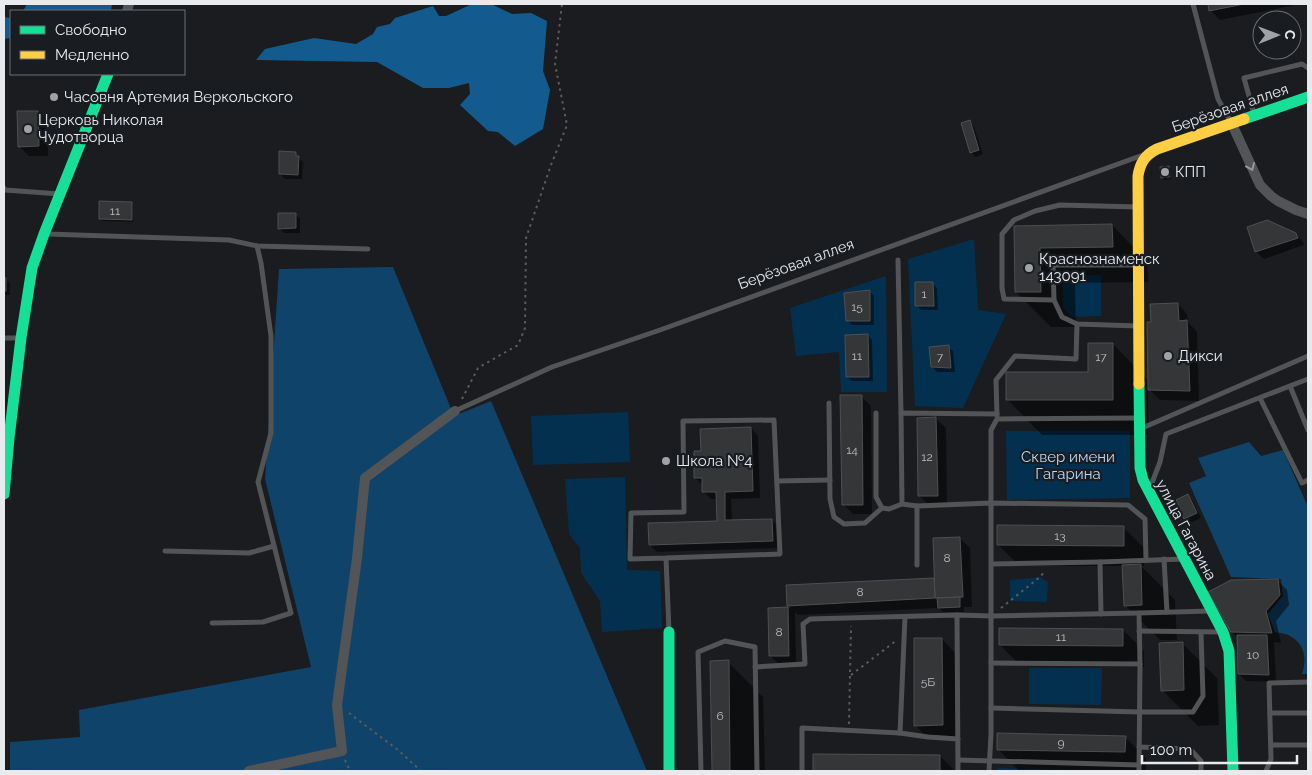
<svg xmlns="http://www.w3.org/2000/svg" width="1312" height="775" font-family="Raleway,sans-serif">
  <rect width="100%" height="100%" fill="#1a1c1f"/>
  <!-- green -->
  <g fill="#04304f">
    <polygon points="974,239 978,310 1006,314 963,408 915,406 908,259"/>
    <polygon points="1101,275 1101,316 1072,317 1063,308 1063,276"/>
    <polygon points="886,276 887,392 841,392 839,352 796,356 790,308"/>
    <polygon points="628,412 630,462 533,465 531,416"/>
    <polygon points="1006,431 1130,431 1130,498 1007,500"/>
    <polygon points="625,477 627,570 660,571 662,628 602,632 600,601 581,573 580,548 569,534 565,479"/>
    <polygon points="1040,577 1048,582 1047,602 1010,601 1010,580"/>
    <polygon points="1029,668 1102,668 1101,705 1029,704"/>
    <polygon points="997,768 1110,771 997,771"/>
  </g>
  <!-- forest -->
  <g fill="#104369">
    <polygon points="393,267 454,416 491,401 647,771 10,771 10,742 80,737 79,710 311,667 265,479 279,269"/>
    <path d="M1249 442 1261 456 1283 450 1308 507V674H1302C1307 659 1305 646 1292 637 1288 634 1280 633 1275 632L1268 614 1283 596 1281 579 1231 577 1189 483 1206 476 1198 458Z"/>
  </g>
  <!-- water -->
  <g fill="#135b8e">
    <polygon points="27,4 112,4 111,11 23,11"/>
    <polygon points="472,4 491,4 512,14 531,13 547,21 543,71 550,90 543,129 515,146 498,132 488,131 460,105 470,94 469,83 449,88 423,88 377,62 256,60 265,49 314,38 356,44 373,34 377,27 390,24 395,18 433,6 439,16 446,16"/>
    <polygon points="4,17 11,18 11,38 4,39"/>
  </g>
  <!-- shadow -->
  <g fill="#0007">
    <polygon points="1209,4 1301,4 1220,20 1210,10"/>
    <polygon points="53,94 55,94 59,98 58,102 55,102 51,98"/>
    <polygon points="38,112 48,122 48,156 29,156 19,146"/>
    <polygon points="970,122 974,127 983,154 976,157 971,152"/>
    <polygon points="295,153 303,162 302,179 285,179 280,174"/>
    <polygon points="1169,168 1171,170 1171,179 1164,180 1162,178"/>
    <polygon points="131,203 133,205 133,222 102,221 100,219"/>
    <polygon points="295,214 300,219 300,233 284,233 279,228"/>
    <polygon points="1112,225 1147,261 1148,282 1075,283 1076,327 1051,327 1016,292 1015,227"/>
    <polygon points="1248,228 1296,234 1303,242 1304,245 1264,259 1256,252"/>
    <polygon points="4,279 5,279 10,283 10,295 4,295"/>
    <polygon points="932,283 937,288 938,310 921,310 917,305"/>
    <polygon points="869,291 874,296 874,325 852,325 847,320"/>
    <polygon points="1178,304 1187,314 1188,322 1197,332 1199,401 1160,400 1148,388 1148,435 1042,435 1007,399 1090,373 1113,344 1149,381 1152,323"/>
    <polygon points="868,335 872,340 873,381 852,381 847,377"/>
    <polygon points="948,347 953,351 955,372 937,372 932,367"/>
    <polygon points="861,396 871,406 872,514 853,514 843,504"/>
    <polygon points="936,419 946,428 947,505 929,505 919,496"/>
    <polygon points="751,428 758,436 760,498 731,499 732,521 772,520 779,528 780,548 657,552 650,545 718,522 717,499 711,499 704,492 703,485 695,478 703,452"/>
    <polygon points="1188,495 1192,500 1201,518 1190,523 1185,518"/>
    <polygon points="1123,527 1144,548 1144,566 1141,566 1175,600 1177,640 1160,640 1125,605 1123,566 1020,566 998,545"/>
    <polygon points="960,538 970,548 972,607 964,607 964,612 943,612 939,608 798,615 795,612 796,662 778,663 770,656 769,609 791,608 788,605 787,586 936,579"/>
    <polygon points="1277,580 1287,590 1289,605 1276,621 1281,643 1274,642 1276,682 1246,681 1239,674 1238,638 1232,632"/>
    <polygon points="1123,630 1144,651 1144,667 1021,666 1000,645"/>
    <polygon points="942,639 956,654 957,739 930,740 915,725"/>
    <polygon points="1182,643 1217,678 1219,725 1198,726 1162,690"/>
    <polygon points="711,662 728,662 763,697 765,771 713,771"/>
    <polygon points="1125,737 1146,758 1146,771 1019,771 998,749"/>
    <polygon points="814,755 940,756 955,771 814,771"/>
  </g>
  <!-- building -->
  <g fill="#343638" stroke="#4d4f51">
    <polygon points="1208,4 1244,4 1209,11"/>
    <circle cx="54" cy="97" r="4"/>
    <polygon points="17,111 38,111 39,146 18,147"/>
    <polygon points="970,120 979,150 970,153 961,123"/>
    <polygon points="279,151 296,152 296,156 299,156 298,175 279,174"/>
    <polygon points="1169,166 1170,177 1161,178 1160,167"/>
    <polygon points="99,201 132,202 132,220 99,219"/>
    <polygon points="278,213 296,213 296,228 278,229"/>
    <polygon points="1267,220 1296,233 1298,238 1255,252 1247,227"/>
    <polygon points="1112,224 1113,247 1040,248 1041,292 1015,292 1014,226"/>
    <rect x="4" y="278" width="2" height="13"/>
    <polygon points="915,282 933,282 934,306 915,306"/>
    <polygon points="870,290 870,321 846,321 844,293"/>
    <polygon points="1178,303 1179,321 1187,320 1190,391 1148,390 1147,322 1151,322 1150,304"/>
    <polygon points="868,334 869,377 846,377 845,335"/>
    <polygon points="1088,343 1113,343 1113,400 1006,400 1006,372 1088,372"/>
    <polygon points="949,345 951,368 931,367 929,347"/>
    <polygon points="840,395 862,395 863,505 842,505"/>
    <polygon points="936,417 938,496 918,496 917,418"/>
    <polygon points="751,427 753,491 725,492 725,520 772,519 773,541 649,545 648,523 717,521 716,492 702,492 702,478 694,478 694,451 701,451 700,429"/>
    <polygon points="1188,494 1197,513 1184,519 1176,500"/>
    <polygon points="997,525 1124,526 1124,546 997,545"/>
    <polygon points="960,537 963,597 935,598 933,538"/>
    <polygon points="1141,564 1142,605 1124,606 1122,565"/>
    <polygon points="934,578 935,598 787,606 786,585"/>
    <polygon points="1278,579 1280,595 1266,611 1272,633 1231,632 1208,592 1231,580"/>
    <polygon points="960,597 960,607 938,608 937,598"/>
    <polygon points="788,607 789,656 769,656 768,608"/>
    <polygon points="999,628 1123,629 1123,646 999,645"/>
    <polygon points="1237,635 1267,635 1269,675 1238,674"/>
    <polygon points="914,638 942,638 943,725 914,726"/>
    <polygon points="1183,642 1184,690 1161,691 1159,643"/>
    <polygon points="729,660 730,771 712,771 710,661"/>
    <polygon points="997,733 1126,736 1125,752 997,750"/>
    <polygon points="813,754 940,755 940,771 813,771"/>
  </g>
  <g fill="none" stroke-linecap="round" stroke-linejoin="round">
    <!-- path -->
    <g stroke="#5a5b5c" stroke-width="2" stroke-dasharray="2.5 4" stroke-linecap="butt">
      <polyline points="462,399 478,368 518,345 525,328 526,238 551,165 567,125 555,64 562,4"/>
      <polyline points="1001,608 1040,577 1045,571"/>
      <polyline points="851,675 897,640"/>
      <polyline points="349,713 398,750 421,771"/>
      <polyline points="849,724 851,626"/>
      <polyline points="345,760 350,771"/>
    </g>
    <!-- lane -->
    <g stroke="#535455" stroke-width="5">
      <polyline points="1193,4 1218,99 1231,122"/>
      <polyline points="1254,114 1244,78 1302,64 1308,68"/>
      <polyline points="4,188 5,190 60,194"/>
      <polyline points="1138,207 1060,205 1035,211 1014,220 1002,234 1002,288 1004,299 1054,300 1062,317 1077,324 1138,326"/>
      <polyline points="47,234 229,240 257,246 368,249"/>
      <polyline points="898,260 901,413"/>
      <polyline points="1054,300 1053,265 1139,265"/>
      <polyline points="4,338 20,338"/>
      <polyline points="1290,386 1308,430"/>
      <polyline points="1260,398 1302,483 1308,480"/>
      <polyline points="829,403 830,499 834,517 844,524 865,523 882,508"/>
      <polyline points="455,411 552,367 660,330 1143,155"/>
      <polyline points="876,413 876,497 882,508 889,509 902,504"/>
      <polyline points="997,416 996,380 1015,356 1076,359 1077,324"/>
      <polyline points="1140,429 1308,356"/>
      <polyline points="777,481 830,480"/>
      <polyline points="1150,488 1160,462 1166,434 1308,379"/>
      <polyline points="917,506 902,504 901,413 997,414"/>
      <polyline points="165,551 249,553 274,546"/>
      <polyline points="666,558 780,554 774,420 683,421 684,512 631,513 630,559 666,558 669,631"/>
      <polyline points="1164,559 1167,612"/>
      <polyline points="1100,562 1101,614"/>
      <polyline points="992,564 1100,562 1184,559"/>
      <polyline points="917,565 917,506 991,503 1128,505 1145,519 1146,560"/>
      <polyline points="957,615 958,771"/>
      <polyline points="212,623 263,622 291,613 258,482 271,433 271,336 261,263 257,246"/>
      <polyline points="1139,631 1222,632"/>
      <polyline points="991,663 1140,664 1139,771"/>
      <polyline points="1140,664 1139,613 1210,611"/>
      <polyline points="755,667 805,664 803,624 810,619 957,615 992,616 1139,613"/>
      <polyline points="991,708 1140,712 1193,712 1203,696 1201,633"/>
      <polyline points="1270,713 1308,713"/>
      <polyline points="900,733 905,617"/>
      <polyline points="1271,745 1308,745"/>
      <polyline points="1139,747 1190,749 1201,761 1201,771"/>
      <polyline points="958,760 1139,765"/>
      <polyline points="701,771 698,652 725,641 755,647 757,771"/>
      <polyline points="802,771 802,728 900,733 928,737 958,739"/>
      <polyline points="989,771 991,734 991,430 997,419 1140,418"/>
      <polyline points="1266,771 1271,759 1269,683 1308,682"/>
    </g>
    <!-- street -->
    <g stroke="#535455" stroke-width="10">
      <polyline points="127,11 129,4"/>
      <polyline points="1231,122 1260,185 1271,196 1278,201 1296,210 1308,214"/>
      <polyline points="249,771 342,751 337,705 357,558 365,478 455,411"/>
    </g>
    <!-- fast -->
    <g stroke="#16e098" stroke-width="11">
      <polyline points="1244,119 1308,97"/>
      <polyline points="1139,384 1140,468 1143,480 1223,632 1229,651 1233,771"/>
      <polyline points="4,494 9,438 21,338 32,268 44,234 108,74"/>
      <polyline points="669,632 669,771"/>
    </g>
    <!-- slow -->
    <path stroke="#ffcf43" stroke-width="11" d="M1139 384 1138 176C1140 163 1145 155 1157 149L1244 119"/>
  </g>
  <!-- one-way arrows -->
  <defs><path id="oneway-chevron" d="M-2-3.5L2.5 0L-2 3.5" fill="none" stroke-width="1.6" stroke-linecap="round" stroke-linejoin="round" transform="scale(1.25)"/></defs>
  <use stroke="#969899" href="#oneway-chevron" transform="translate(1251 167) rotate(67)"/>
  <!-- markers -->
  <g fill="#a0a2a5" stroke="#191c20" stroke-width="2">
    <circle cx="54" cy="97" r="5"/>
    <circle cx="28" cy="129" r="5"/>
    <circle cx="1165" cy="172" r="5"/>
    <circle cx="1029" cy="268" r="5"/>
    <circle cx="1168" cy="356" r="5"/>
    <circle cx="666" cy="461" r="5"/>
  </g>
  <g text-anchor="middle" stroke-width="4.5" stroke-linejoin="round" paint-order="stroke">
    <!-- number labels -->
    <g font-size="12" fill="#bbbdc0">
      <text x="115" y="215">11</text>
      <text x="924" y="298">1</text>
      <text x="857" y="311">15</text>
      <text x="857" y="360">11</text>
      <text x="940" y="361">7</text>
      <text x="1101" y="361">17</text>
      <text x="852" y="454">14</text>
      <text x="927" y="461">12</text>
      <text x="1060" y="540">13</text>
      <text x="947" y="562">8</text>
      <text x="860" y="596">8</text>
      <text x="779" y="636">8</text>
      <text x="1061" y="641">11</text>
      <text x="1253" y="659">10</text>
      <text x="928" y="686">5Б</text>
      <text x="720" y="720">6</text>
      <text x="1061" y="747">9</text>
    </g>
    <!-- poi labels -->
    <g font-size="15" fill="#e8eaed" stroke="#191c20" text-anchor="start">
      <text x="64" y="102">Часовня Артемия Веркольского</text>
      <text x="38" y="125">Церковь Николая<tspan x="38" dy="17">Чудотворца</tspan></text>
      <text x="1175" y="177">КПП</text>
      <text x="1039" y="264">Краснознаменск<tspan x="1039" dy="17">143091</tspan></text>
      <text x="1178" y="361">Дикси</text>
      <text x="676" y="466">Школа №4</text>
    </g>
    <!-- street labels -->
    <g font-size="15" fill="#e8eaed" stroke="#191c20">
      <text transform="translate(1230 108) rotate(-19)" y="5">Берёзовая аллея</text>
      <text transform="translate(796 264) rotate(-20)" y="5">Берёзовая аллея</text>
      <text transform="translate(1186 530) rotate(62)" y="5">улица Гагарина</text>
    </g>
    <!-- park labels -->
    <g font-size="15" fill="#b7d9fa" stroke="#191c20">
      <text x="1068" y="462">Сквер имени<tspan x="1068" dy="17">Гагарина</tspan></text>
    </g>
  </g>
  <!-- border -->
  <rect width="1312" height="775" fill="none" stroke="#e8eaed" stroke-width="10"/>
  <!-- legend -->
  <rect x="10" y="10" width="175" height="65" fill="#191c20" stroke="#6c6e72"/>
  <rect x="20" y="26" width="25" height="8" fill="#16e098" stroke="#6c6e72"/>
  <text x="55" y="35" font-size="15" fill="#e8eaed">Свободно</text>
  <rect x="20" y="51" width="25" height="8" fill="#ffcf43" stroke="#6c6e72"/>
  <text x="55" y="60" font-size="15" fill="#e8eaed">Медленно</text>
  <!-- north arrow -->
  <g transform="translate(1277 35) rotate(89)"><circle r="24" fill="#191c20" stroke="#6c6e72"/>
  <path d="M0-4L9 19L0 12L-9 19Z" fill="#a0a2a5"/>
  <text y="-8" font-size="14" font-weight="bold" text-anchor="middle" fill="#e8eaed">С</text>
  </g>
  <!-- scale -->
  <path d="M1142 755v8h155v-8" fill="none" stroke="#e8eaed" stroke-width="2.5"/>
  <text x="1150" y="755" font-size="15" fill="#e8eaed" stroke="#191c20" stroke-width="4" paint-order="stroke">100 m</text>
</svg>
